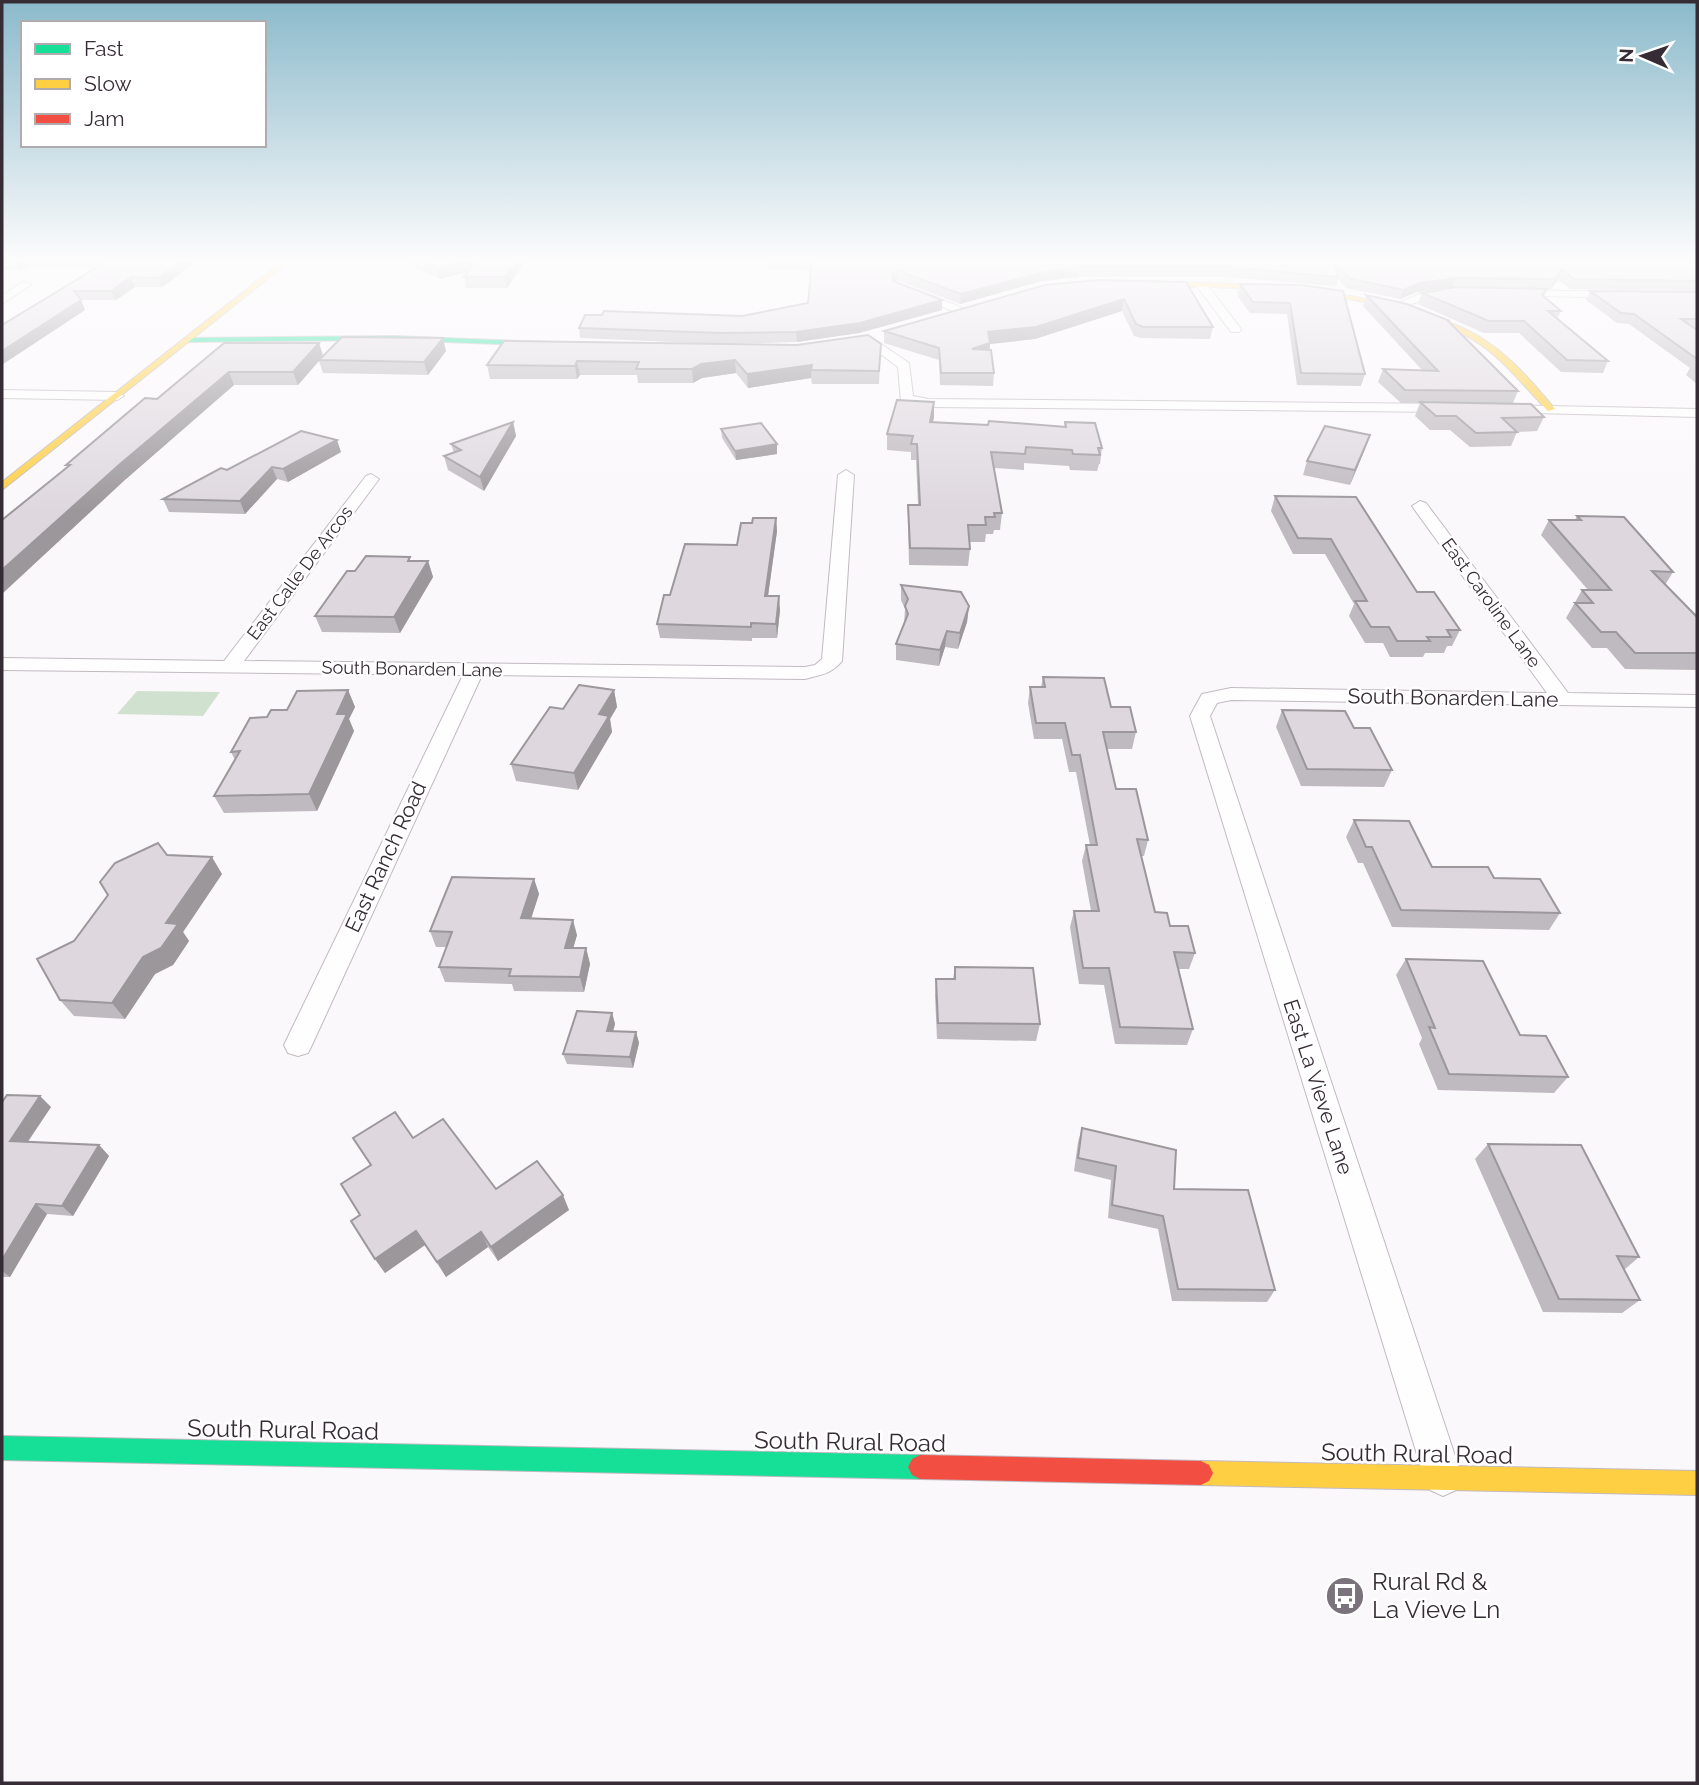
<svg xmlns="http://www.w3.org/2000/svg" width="1699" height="1785" font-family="Raleway,sans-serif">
  <rect width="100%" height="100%" fill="#fbf8fb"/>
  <!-- green -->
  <polygon fill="#d0e2cf" points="137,691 220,692 203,716 117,714"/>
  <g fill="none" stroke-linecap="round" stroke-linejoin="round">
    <!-- street casing -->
    <g stroke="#c1bac1" stroke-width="2">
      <g id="street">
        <polygon points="22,282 32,284 2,304 2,296"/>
        <polygon points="1198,283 1206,283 1241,329 1239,332 1231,332 1196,285"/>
        <polygon points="912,288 968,310 970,312 960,314 908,293 906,291"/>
        <polygon points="1454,290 1460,293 1458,295 1423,300 1397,309 1391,306 1417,295"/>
        <polygon points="1511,290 1622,292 1628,295 1622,298 1507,295 1505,293"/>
        <polygon points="871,337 909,363 913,396 928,399 1450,404 1457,408 1450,412 928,407 901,402 898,367 867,344 867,338"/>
        <polygon points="2,390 117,392 124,396 117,400 2,398"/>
        <polygon points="1504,405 1697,409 1697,417 1499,412 1497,409"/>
        <path d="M846 470 854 475 842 661C832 674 820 675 805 679L482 675 312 1045 308 1053 298 1056 288 1053 284 1045 463 675 2 670V658L224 661 366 476 371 474 379 479 244 661 805 667 815 665 822 659 838 475Z"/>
        <polygon points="1420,501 1426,503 1568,693 1697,695 1697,707 1231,700 1217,703 1210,716 1462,1477 1456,1490 1443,1496 1430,1490 1424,1477 1190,716 1202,694 1231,688 1547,693 1412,506"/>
      </g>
    </g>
    <!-- fast casing -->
    <g stroke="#c1bac1" stroke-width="2">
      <g id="fast">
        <polygon points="393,336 550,342 554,344 550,346 393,340 188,342 184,340 188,338"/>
        <polygon points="2,1436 920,1455 928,1459 932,1467 928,1475 920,1479 2,1460"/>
      </g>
    </g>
    <!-- slow casing -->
    <g stroke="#c1bac1" stroke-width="2">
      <g id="slow">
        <polygon points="281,262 289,262 2,490 2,482"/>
        <path d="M1140 281C1229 283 1318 284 1404 308 1429 315 1456 323 1478 336 1508 353 1533 383 1555 409L1548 411C1524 387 1504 359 1475 341 1409 298 1290 290 1212 287 1187 286 1162 288 1137 285Z"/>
        <polygon points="1201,1461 1697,1471 1697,1495 1201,1485 1193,1481 1189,1473 1193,1465"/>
      </g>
    </g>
    <!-- jam casing -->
    <g stroke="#c1bac1" stroke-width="2">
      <polygon id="jam" points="920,1455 1201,1461 1209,1465 1213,1473 1209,1481 1201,1485 920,1479 912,1475 908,1467 912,1459"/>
    </g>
    <!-- street -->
    <use href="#street" fill="#fefefe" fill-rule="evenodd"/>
    <!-- fast -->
    <use href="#fast" fill="#16e098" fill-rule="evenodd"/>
    <!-- slow -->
    <use href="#slow" fill="#ffcf43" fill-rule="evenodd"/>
    <!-- jam -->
    <use href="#jam" fill="#f24e42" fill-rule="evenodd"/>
  </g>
  <!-- wall -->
  <g fill="#bfbabf">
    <polygon points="2,262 196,262 162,287 135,287 116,300 81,300 85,310 3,364 2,364 2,325 99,267 27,267 20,270 2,270"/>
    <polygon points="404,262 525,262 507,288 466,288 464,277 468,272 440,279"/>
    <polygon points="768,262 1697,262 1697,291 1570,289 1558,280 1551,289 1547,289 1544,297 1561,311 1557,319 1608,361 1603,373 1561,372 1519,333 1484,333 1418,304 1422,293 1456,287 1417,292 1400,299 1346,288 1338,279 1336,286 1225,277 1078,277 1042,281 960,304 897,280 895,281 942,300 942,310 859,333 797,342 724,344 881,344 879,384 812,384 811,378 748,388 736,373 702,378 693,383 638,383 637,375 580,375 577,379 490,379 487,365 719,344 580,338 579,328 742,316 808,303 811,270 769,269"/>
    <polygon points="1097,280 1213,327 1210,339 1141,338 1134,336 1122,311 1035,339 990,344 989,350 994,373 993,386 940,385 939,360 884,343 884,331"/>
    <polygon points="1240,284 1343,291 1365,374 1361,386 1297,385 1287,314 1250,313 1237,295"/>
    <polygon points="1590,291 1697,292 1697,329 1696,329 1697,330 1697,384 1686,375 1690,368 1629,324 1617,323 1586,300"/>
    <polygon points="1366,295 1450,321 1450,322 1518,391 1513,403 1544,417 1537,431 1517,432 1511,446 1470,447 1450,430 1430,430 1415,416 1420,403 1401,403 1378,382 1383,369 1422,370 1363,306"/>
    <polygon points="224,343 319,343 323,356 446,351 428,375 323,373 319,361 298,385 234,385 126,479 67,467 66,465 157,399"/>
    <polygon points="934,417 933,422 988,425 1064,427 1065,422 1102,448 1100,464 1099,464 1097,471 1070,470 1069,466 1024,463 1024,470 994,468 1002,513 1000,530 994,530 993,534 986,534 985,542 969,542 970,549 968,566 909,565 908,521 908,505 918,505 916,460 911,460 911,452 887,450 887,434"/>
    <polygon points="513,422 516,436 484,491 448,470 444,456 454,453 451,444"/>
    <polygon points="721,429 777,444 777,454 736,460 722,438"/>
    <polygon points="1370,435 1350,485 1303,475 1307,461"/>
    <polygon points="341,452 288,482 277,479 245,514 169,512 163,499 227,470"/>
    <polygon points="1275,496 1417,592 1460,630 1452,646 1447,646 1444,653 1425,653 1423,657 1390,657 1383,643 1365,643 1349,616 1354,604 1325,554 1293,554 1271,511"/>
    <polygon points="1577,516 1673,572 1665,585 1697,617 1697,670 1625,669 1607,648 1592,648 1566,618 1582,590 1588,590 1541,535 1549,520 1575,520"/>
    <polygon points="776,518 777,531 768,596 780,610 777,638 752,638 752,641 660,638 657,624 670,595 737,545 752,523"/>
    <polygon points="412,561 428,561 433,577 400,633 322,632 315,616 355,571"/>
    <polygon points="901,585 969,606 967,622 958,649 945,647 939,666 896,660 896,644 904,623 905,609 901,600"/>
    <polygon points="1043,677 1111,707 1136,732 1132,749 1107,749 1116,789 1148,840 1144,856 1141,856 1155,912 1170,926 1195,953 1189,969 1179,969 1193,1029 1187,1045 1115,1044 1104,985 1079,984 1070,927 1074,911 1091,911 1082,861 1086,845 1090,845 1076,772 1069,772 1062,739 1034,739 1028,703 1030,687 1041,687"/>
    <polygon points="348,690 355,707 349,719 354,731 317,811 224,813 214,796 235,760 231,752 267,717"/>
    <polygon points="614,690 617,707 610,719 612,732 578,790 516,781 511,764 563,709"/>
    <polygon points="1282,710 1354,728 1392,770 1384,787 1301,786 1276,727"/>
    <polygon points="1354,820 1432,867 1494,878 1560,913 1549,930 1392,927 1363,863 1358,863 1346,837"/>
    <polygon points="167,855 222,874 183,932 189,941 173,965 155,974 125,1019 74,1016 60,1000 74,941"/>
    <polygon points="534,879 539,894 531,919 577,935 573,948 586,948 590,964 584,992 514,991 512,984 445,982 439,967 447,947 436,947 430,931"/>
    <polygon points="1406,959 1520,1035 1568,1077 1554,1093 1438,1090 1419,1044 1422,1038 1396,975"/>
    <polygon points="955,967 1040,1024 1036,1041 937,1039 935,996 936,979 953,979"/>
    <polygon points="612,1013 615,1024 613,1031 636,1032 639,1043 633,1068 567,1064 563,1054"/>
    <polygon points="2,1102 51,1107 28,1142 99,1145 109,1156 73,1216 47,1214 10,1277 2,1277"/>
    <polygon points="1082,1128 1174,1189 1275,1290 1267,1302 1172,1301 1158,1229 1108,1218 1111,1180 1074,1171 1078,1142"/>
    <polygon points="353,1138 413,1138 496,1189 569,1210 498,1261 488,1247 446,1277 425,1245 385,1273 375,1259 360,1215 371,1165"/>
    <polygon points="1488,1144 1639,1257 1624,1270 1640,1300 1622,1313 1543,1312 1475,1159"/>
  </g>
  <!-- shaded-wall -->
  <g fill="#9b979b">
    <polygon points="16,262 25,262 27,267 20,270"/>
    <polygon points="180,262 196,262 162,287 158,278"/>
    <polygon points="460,262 481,262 482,268 440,279 437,268"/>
    <polygon points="516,262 525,262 507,288 504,277"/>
    <polygon points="1079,267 1078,277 1042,281 960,304 961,294 1044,272"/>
    <polygon points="1562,270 1558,280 1551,289 1555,279"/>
    <polygon points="898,271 897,280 892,282 892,273"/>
    <polygon points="131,277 135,287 116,300 111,291"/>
    <polygon points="1456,278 1452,287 1417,292 1400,299 1403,290 1420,283"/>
    <polygon points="1124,299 1122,311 1035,339 990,344 989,355 972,349 988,332"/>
    <polygon points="81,300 85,310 3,364 2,362 2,351"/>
    <polygon points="942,300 942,310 859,333 797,342 796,332"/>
    <polygon points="443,338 446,351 428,375 424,362"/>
    <polygon points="319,343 323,356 298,385 293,372"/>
    <polygon points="735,360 736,373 702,378 693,383 692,369 701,364"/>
    <polygon points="577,361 580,375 577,379 575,366"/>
    <polygon points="812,365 811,378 748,388 747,374"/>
    <polygon points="229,372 234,385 126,479 2,594 2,570 119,465"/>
    <polygon points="934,402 934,417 929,437 930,422"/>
    <polygon points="513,422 516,436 484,491 480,477"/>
    <polygon points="1370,435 1365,449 1350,485 1355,470"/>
    <polygon points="337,440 341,452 288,482 283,469"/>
    <polygon points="777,444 777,454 736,460 735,451"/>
    <polygon points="272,467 277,479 245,514 240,501"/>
    <polygon points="776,518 777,531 766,610 765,596"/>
    <polygon points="428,561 433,577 400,633 394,617"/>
    <polygon points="779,596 780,610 777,638 776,624"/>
    <polygon points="969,606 967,622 958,649 960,633"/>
    <polygon points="947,631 945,647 939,666 940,650"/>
    <polygon points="348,690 355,707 349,719 354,731 317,811 309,794 337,714"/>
    <polygon points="614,690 617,707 610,719 612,732 578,790 574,773 599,714"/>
    <polygon points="212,857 222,874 183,932 189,941 173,965 155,974 125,1019 112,1003"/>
    <polygon points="534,879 539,894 526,934 521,918"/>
    <polygon points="573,920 577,935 569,963 565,948"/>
    <polygon points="586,948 590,964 584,992 580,977"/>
    <polygon points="612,1013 615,1024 610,1042 607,1031"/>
    <polygon points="636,1032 639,1043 633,1068 630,1057"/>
    <polygon points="40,1096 51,1107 21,1151 10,1141"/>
    <polygon points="99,1145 109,1156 73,1216 62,1206"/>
    <polygon points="563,1195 569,1210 498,1261 491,1247"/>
    <polygon points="36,1204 47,1214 10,1277 2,1271 2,1260"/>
    <polygon points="416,1231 425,1245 385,1273 375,1259"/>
    <polygon points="481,1232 488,1247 446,1277 437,1262"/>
  </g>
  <!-- building -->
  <g fill="#ded8de" stroke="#9b979b" stroke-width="2">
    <polygon points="106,262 180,262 158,278 131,277 111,291 74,291 81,300 2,351 2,325"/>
    <polygon points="425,262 460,262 437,268"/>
    <polygon points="476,262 516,262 504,277 464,277"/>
    <polygon points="812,262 1697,262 1697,281 1574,279 1562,270 1555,279 1456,278 1420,283 1403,290 1349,278 1335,264 1338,277 1227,267 1079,267 1044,272 961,294 898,271 892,273 893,281 942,300 860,323 796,332 720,333 579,328 585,315 602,315 604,311 742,316 808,303"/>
    <polygon points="1097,280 1186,282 1213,327 1143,327 1136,324 1124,299 1036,327 988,332 990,343 972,349 991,350 994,373 941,373 939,348 884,331 1045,285"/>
    <polygon points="1240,284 1301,285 1343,291 1365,374 1301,373 1290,303 1253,302"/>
    <polygon points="1456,287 1547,289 1542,295 1561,311 1548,311 1608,361 1567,360 1524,321 1489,321 1422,293"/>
    <polygon points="1590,291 1697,292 1697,319 1681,319 1697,330 1697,359 1634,314 1621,313"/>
    <polygon points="1366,295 1407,304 1450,321 1448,321 1518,391 1405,390 1383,369 1438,371"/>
    <polygon points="868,335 881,344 879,371 811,370 812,365 747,374 735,360 701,364 692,369 636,369 639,362 577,361 575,366 487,365 504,341 797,345"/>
    <polygon points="342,337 443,338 424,362 319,360"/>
    <polygon points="224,343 319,343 293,372 229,372 119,465 2,570 2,520 70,465 66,465 145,398 157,399"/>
    <polygon points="897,400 934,402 930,422 988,425 989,421 1066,427 1065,422 1095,423 1102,448 1098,448 1100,455 1073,454 1072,450 1026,447 1025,454 991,452 1002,513 994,513 995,517 985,517 986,525 968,525 970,549 910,548 908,505 920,505 917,444 911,444 913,436 887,434"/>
    <polygon points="1420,402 1531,404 1544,417 1502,418 1517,432 1476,433 1456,416 1436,416"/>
    <polygon points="513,422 480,477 444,456 461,450 451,444"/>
    <polygon points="761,423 777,444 735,451 721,429"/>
    <polygon points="1325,426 1370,435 1355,470 1307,461"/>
    <polygon points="301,431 337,440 283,469 272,467 240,501 163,499 221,468 227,470"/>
    <polygon points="1275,496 1356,497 1417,592 1434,592 1460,630 1447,630 1451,637 1427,637 1430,641 1397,641 1389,627 1371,627 1355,601 1367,601 1331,539 1298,538"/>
    <polygon points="1577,516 1624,517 1673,572 1652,571 1697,617 1697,653 1635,653 1616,632 1601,632 1575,603 1593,603 1582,590 1611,590 1549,520 1581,520"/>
    <polygon points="753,518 776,518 765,596 779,596 776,624 751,623 751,627 657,624 664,595 670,595 685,544 737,545 741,523 752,523"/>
    <polygon points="366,556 410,557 408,561 428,561 394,617 315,616 347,571 355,571"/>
    <polygon points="901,585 961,592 969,606 960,633 947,631 940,650 896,644 908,614 905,606 908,599"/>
    <polygon points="1043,677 1104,678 1111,707 1130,707 1136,732 1103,732 1116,789 1136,789 1148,840 1137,839 1155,912 1167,913 1170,926 1188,926 1195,953 1174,952 1193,1029 1120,1027 1109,968 1083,968 1074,911 1099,911 1086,845 1097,845 1080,755 1072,755 1065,723 1036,723 1030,687 1045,687"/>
    <polygon points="579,685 614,690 599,714 609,716 574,773 511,764 550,707 563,709"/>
    <polygon points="348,690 337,714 347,714 309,794 214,796 240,751 231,752 250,718 267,717 271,710 287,710 297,691"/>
    <polygon points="1282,710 1345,711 1354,728 1370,728 1392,770 1307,769"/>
    <polygon points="1354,820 1409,821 1432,867 1488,867 1494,878 1540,879 1560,913 1401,910 1372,847 1366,847"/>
    <polygon points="158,843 167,855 212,857 166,923 178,924 161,948 143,957 112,1003 60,1000 37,959 74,941 108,895 100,882 115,863"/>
    <polygon points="452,877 534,879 521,918 573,920 565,948 586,948 580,977 509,976 511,969 439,967 452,932 430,931"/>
    <polygon points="1406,959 1483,961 1520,1035 1546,1036 1568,1077 1449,1074 1429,1027 1435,1028"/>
    <polygon points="955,967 1033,968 1040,1024 938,1023 936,979 955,979"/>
    <polygon points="577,1011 612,1013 607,1031 636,1032 630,1057 563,1054"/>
    <polygon points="7,1095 40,1096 10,1141 99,1145 62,1206 36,1204 2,1260 2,1102"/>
    <polygon points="395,1112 413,1138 443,1119 496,1189 537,1161 563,1195 491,1247 481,1232 437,1262 416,1231 375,1259 351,1221 360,1215 341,1184 371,1165 353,1138"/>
    <polygon points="1082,1128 1176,1150 1174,1189 1248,1190 1275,1290 1178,1289 1163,1216 1112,1205 1116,1166 1078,1158"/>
    <polygon points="1488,1144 1581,1145 1639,1257 1617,1256 1640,1300 1559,1299"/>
  </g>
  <!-- sky -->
  <linearGradient id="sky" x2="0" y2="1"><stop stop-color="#8bbacb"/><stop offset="0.51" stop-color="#fdfcfd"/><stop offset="1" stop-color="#fdfcfd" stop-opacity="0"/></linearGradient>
  <rect width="1699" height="512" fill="url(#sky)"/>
  <!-- icons -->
  <defs>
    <g id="bus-disc" transform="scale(2.0125)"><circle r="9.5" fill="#7b737b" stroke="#fff"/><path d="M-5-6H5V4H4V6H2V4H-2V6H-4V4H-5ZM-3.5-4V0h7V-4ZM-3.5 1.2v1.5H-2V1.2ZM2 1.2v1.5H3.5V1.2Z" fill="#fff"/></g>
  </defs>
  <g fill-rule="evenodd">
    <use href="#bus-disc" x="1345" y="1596"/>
  </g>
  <g text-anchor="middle" stroke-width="5" stroke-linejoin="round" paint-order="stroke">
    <!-- far-street labels -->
    <g font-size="18" fill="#362c36" stroke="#fff">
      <text transform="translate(300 573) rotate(-53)" y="6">East Calle De Arcos</text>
      <text transform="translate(1491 603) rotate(54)" y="6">East Caroline Lane</text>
      <text transform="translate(412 669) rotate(1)" y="6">South Bonarden Lane</text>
    </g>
    <!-- street labels -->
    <g font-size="21" fill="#362c36" stroke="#fff">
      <text transform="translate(1453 698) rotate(1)" y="7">South Bonarden Lane</text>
      <text transform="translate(386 857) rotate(-65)" y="7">East Ranch Road</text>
      <text transform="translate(1318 1087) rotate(72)" y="7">East La Vieve Lane</text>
    </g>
    <!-- near-street labels -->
    <g font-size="24" fill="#362c36" stroke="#fff">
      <text transform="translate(283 1430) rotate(1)" y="8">South Rural Road</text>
      <text transform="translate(850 1442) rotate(1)" y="8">South Rural Road</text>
      <text transform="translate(1417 1454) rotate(1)" y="8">South Rural Road</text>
    </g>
    <!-- near-poi labels -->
    <g font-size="24" fill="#362c36" stroke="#fff" text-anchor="start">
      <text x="1372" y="1590">Rural Rd &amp;<tspan x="1372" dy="28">La Vieve Ln</tspan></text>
    </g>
  </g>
  <!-- border -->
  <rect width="1699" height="1785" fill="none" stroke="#362c36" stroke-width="7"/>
  <!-- legend -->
  <rect x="21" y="21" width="245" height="126" fill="#ffffff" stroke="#afabaf" stroke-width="2"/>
  <rect x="35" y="44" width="35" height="10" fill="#16e098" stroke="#afabaf" stroke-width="2"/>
  <text x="84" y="56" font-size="21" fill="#362c36">Fast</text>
  <rect x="35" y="79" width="35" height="10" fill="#ffcf43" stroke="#afabaf" stroke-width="2"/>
  <text x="84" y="91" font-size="21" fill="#362c36">Slow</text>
  <rect x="35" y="114" width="35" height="10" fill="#f24e42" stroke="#afabaf" stroke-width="2"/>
  <text x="84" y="126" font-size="21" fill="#362c36">Jam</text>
  <!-- north arrow -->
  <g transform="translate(1643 56) rotate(272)" stroke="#ffffff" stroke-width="5" paint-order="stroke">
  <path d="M0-5L12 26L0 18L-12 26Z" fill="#362c36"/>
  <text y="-10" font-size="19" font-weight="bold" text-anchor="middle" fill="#362c36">N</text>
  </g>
</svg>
